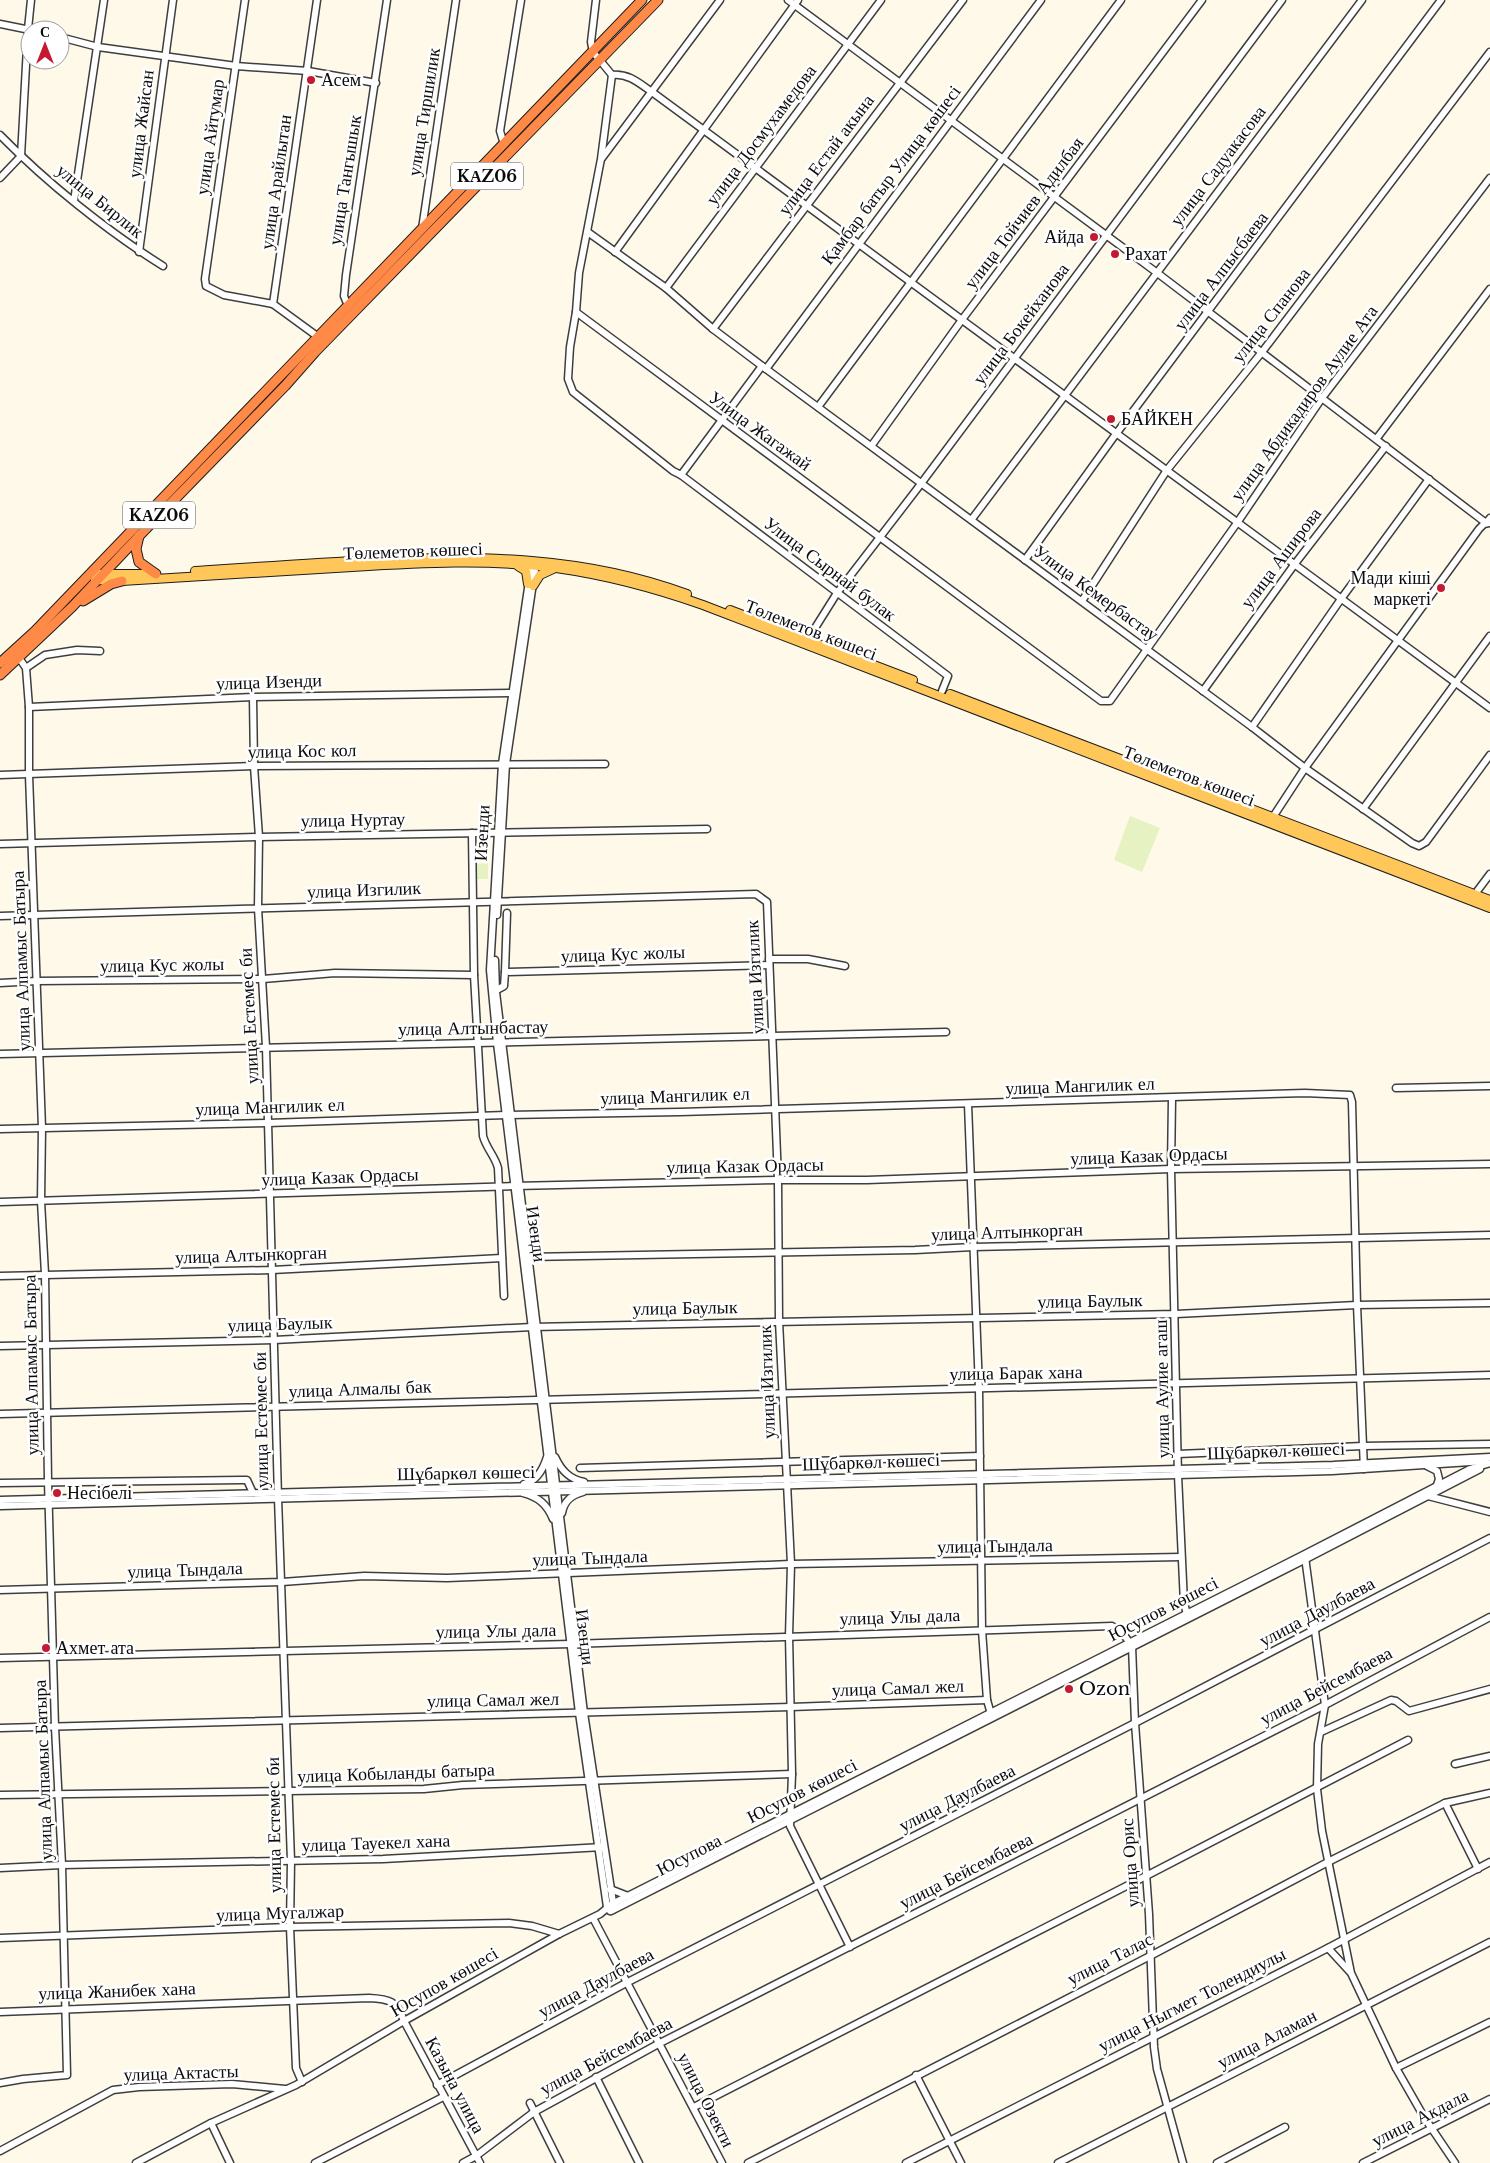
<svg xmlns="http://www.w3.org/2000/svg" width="1490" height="2163" font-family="'Libre Baskerville',serif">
  <rect width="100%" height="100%" fill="#fff9e9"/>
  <!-- pitch -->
  <g fill="#e7f2c3">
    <polygon points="1130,816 1160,828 1142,872 1114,860"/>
    <rect x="476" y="842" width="8" height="18"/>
    <polygon points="488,863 488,879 477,879 476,864"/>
  </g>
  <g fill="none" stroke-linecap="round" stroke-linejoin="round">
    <!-- minor casing -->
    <g stroke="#3e3e3e" stroke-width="9">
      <g id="minor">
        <polyline points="245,0 205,279 206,286 224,295 273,304"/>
        <polyline points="317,0 273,304 321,339"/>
        <path d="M596 0 591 42 593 52 612 75C628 73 639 83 652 92L1490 708"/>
        <polyline points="788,0 1156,272 1486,523 1490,518"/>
        <polyline points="0,24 30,30"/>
        <polyline points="60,37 98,47 236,66 308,71 376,83"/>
        <polyline points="612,75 601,159 579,273 576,312 1101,701 1110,701 1237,523 1322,398 1490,178"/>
        <path d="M0 135C46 182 107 231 163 266"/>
        <polyline points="504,144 500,131 521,0"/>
        <polyline points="602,158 720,0"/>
        <polyline points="0,178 21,156 28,29 31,0"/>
        <polyline points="74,201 104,0"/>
        <polyline points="422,229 456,0"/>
        <polyline points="589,233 666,288 713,329 762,366 1252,727"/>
        <polyline points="139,252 173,0"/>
        <polyline points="615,252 798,0"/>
        <polyline points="666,288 881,0"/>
        <polyline points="348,306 344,296 346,275 387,0"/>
        <polyline points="576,312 570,347 568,379 573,392 673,471 681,475 762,366"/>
        <polyline points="713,329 963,0"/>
        <polyline points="766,369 1041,0"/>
        <polyline points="818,407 1121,0"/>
        <polyline points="1377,438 1490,289"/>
        <polyline points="872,445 961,321 1202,0"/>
        <polyline points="681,475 948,676 942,691"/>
        <polyline points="1429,479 1341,599 1252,727 1305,768 1412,843 1419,846 1426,842 1490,755"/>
        <polyline points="972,519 1362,0"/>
        <polyline points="1025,560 1113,438 1441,0"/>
        <polyline points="532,561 502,764 490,970 497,1043 579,1713 607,1907 610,1911"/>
        <polyline points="1082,601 1167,470 1262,352 1490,52"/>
        <polyline points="805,644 837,593 917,489 1282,0"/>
        <polyline points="26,668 45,655 77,650 100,651"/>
        <polyline points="1203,691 1294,565 1386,446"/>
        <polyline points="253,697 254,766 259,837 258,908 266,1047 278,1498 291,1861 290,1927 296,2068 302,2082"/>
        <polyline points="29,707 253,697 515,693"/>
        <polyline points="0,775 254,766 605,764"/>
        <polyline points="1363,809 1490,636"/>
        <polyline points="1271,820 1305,768 1479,529 1484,524 1489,523"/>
        <path d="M472 833 474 975 483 1136C486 1148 495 1156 498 1168L504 1296"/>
        <polyline points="0,844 259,837 707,829"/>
        <polyline points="1475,894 1490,874"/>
        <polyline points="497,915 506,764 536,563"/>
        <polyline points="0,916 756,894 767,902 778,1180 779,1321 791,1564 789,1636 792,1774 790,1826 850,1947"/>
        <polyline points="769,959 808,959 845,966"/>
        <polyline points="495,960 496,992 584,1713 614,1909"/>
        <polyline points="505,972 507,913"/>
        <polyline points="0,983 37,981 263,979 335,973 474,975"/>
        <polyline points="493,992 504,986 505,972 769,965"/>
        <polyline points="0,1054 946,1032"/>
        <polyline points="1396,1088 1490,1086"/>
        <polyline points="1172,1099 1171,1169 1178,1475 1184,1603 1188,1618"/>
        <polyline points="968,1104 979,1389 982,1630 987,1700 991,1714"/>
        <polyline points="0,1129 268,1123 506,1115 680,1112 1305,1093 1350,1095 1352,1102 1357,1305 1364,1469"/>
        <polyline points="0,1202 515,1186 778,1180 867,1180 1171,1169 1490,1164"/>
        <polyline points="527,1257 915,1250 973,1247 1490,1235"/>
        <polyline points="0,1276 272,1270 502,1258"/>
        <polyline points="0,1346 274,1340 532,1327 1176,1314 1357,1305 1490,1303"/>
        <polyline points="0,1414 1490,1375"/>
        <polyline points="1178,1454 1363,1446 1490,1444"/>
        <path d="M555 1457C561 1470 569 1479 584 1482"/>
        <polyline points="1427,1466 1437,1471 1439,1479 1437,1485"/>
        <polyline points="580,1468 980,1456"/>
        <polyline points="0,1483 242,1480 247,1480 253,1493"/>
        <path d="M524 1484C537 1481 543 1470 547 1457"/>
        <path d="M523 1493C538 1497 547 1504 553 1519"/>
        <polyline points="1428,1496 1490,1512"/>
        <polyline points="0,1500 1333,1465 1490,1457"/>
        <polyline points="0,1506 1332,1471 1486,1461"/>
        <path d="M562 1513C564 1501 571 1495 583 1492"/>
        <polyline points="1305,1557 1325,1705 1318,1744 1317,1789 1322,1831 1351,1973 1396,2068 1424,2117 1455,2163"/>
        <polyline points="0,1590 282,1582 364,1576 447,1578 791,1564 1181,1557"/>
        <polyline points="0,1658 571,1644 1112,1626 1124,1635 1132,1646 1135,1723 1149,1914 1154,2047 1157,2069 1183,2163"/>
        <polyline points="0,1728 791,1707 987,1700"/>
        <polyline points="1321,1732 1391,1700 1396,1701 1409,1711 1490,1689"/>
        <polyline points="1455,1764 1490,1756"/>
        <polyline points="0,1795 424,1789 463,1785 792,1774"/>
        <polyline points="1445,1803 1478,1869"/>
        <polyline points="0,1868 62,1865 383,1859 603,1847"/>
        <polyline points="610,1889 628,1896"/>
        <polyline points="611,1911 1306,1559 1480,1469"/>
        <polyline points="593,1918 722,2163"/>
        <polyline points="0,1938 290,1927 509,1923 532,1926 559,1934"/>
        <polyline points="1328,1948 1350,1972"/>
        <path d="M0 2012 369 1998C390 1999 397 2001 404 2021L480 2163"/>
        <polyline points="1396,2068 1490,2022"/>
        <polyline points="916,2075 961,2163"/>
        <polyline points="596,2077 639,2163"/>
        <polyline points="0,2083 23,2079 67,2075 62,1865 55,1727 48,1481 45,1274 41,1201 42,1128 29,775 29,707 26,668 19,658"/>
        <polyline points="437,2085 626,1983 1135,1723 1490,1538"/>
        <polyline points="530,2103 560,2163"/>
        <polyline points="694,2107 1146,1876 1408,1740"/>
        <polyline points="211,2123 230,2163"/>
        <polyline points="0,2151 113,2090 139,2087 232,2084 285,2089"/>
        <polyline points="136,2163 211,2123 296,2085 404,2021 559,1934 600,1914 612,1904 1305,1554 1470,1469 1490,1463"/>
        <polyline points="315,2163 443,2097"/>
        <polyline points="463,2163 476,2156 534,2112 660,2043 1325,1705 1490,1617"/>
        <polyline points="748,2163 1150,1956 1328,1862 1445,1803 1490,1793"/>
        <polyline points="906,2163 1328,1948 1490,1862"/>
        <polyline points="1058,2163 1490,1942"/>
        <polyline points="1217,2163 1285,2127"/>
        <polyline points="1363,2163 1490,2099"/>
      </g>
    </g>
    <!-- major casing -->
    <g stroke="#1c1c1c" stroke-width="10">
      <g id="major">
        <polyline points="518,566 526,571 528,584"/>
        <path d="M195 571C255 567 314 563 373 560 480 555 585 556 687 594"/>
        <polyline points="91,574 154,574"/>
        <path d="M95 580 122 581C199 576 276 571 352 567 420 563 489 559 556 568 606 575 655 588 703 605L1490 908"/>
        <polyline points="533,586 540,575 553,569"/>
        <polyline points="730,610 913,680"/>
        <polyline points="950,694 1490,900"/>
      </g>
    </g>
    <!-- highway casing -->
    <g stroke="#1c1c1c" stroke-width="11">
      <g id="highway">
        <polyline points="139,536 136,549 139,562 156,574"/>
        <polyline points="83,601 111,584 122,581"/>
        <polyline points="0,663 35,631 642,0"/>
        <polyline points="0,675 72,607 140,535 285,386 315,352 658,0"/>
      </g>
    </g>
    <!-- minor -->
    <use href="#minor" stroke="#fff" stroke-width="6"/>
    <!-- major -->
    <use href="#major" stroke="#ffc759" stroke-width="8"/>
    <!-- highway -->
    <use href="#highway" stroke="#ff8a47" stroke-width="9"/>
  </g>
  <!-- markers -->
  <g fill="#c51932" stroke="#fff" stroke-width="2">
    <circle cx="311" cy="80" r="5"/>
    <circle cx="1094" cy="237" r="5"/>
    <circle cx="1115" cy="254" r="5"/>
    <circle cx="1111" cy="419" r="5"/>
    <circle cx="1441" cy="588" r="5"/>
    <circle cx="57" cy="1493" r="5"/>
    <circle cx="46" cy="1648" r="5"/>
    <circle cx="1069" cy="1689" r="5"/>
  </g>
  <g text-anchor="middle" stroke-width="5" stroke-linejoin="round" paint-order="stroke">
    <!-- shield labels -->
    <g fill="#fff" stroke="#545454" stroke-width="1">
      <rect x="451" y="162.5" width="72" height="27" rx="4"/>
      <rect x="123" y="501.5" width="72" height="27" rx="4"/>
    </g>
    <g font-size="16" font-weight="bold" fill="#0b0b0b">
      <text x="487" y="182">KАZ06</text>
      <text x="159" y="521">KАZ06</text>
    </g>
    <!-- poi labels -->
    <g font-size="18" fill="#0b0b0b" stroke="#fff" text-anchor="start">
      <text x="321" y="86">Асем</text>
      <text x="1084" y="243" text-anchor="end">Айда</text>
      <text x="1125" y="260">Рахат</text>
      <text x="1121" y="425">БАЙКЕН</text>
      <text x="1431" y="584" text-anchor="end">Мади кіші<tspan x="1431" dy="21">маркеті</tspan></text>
      <text x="67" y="1499">Несібелі</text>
      <text x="56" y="1654">Ахмет ата</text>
      <text x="1079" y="1695">Ozon</text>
    </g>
    <!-- street labels -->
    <g font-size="18" fill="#0b0b0b" stroke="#fff">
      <text transform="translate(424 112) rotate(-81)" y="6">улица Тиршилик</text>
      <text transform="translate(141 124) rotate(-83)" y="6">улица Жайсан</text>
      <text transform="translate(761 135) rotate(-53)" y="6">улица Досмухамедова</text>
      <text transform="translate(210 137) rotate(-82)" y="6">улица Айтумар</text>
      <text transform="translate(826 155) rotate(-53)" y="6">улица Естай акына</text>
      <text transform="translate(1218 166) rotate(-53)" y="6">улица Садуакасова</text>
      <text transform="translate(891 175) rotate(-53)" y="6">Қамбар батыр Улица көшесі</text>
      <text transform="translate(345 180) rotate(-81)" y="6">улица Тангышык</text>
      <text transform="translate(276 182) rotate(-82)" y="6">улица Арайлытан</text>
      <text transform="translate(100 201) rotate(39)" y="6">улица Бирлик</text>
      <text transform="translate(1024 213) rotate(-53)" y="6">улица Тойчиев Адилбая</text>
      <text transform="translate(1221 271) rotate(-53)" y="6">улица Алпысбаева</text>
      <text transform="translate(1271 315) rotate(-52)" y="6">улица Спанова</text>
      <text transform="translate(1021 324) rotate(-53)" y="6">улица Бокейханова</text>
      <text transform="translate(1304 403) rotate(-54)" y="6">улица Абдикадиров Аулие Ата</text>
      <text transform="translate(760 431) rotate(36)" y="6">Улица Жагажай</text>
      <text transform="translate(413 551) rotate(-2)" y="6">Төлеметов көшесі</text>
      <text transform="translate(1281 558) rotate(-53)" y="6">улица Аширова</text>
      <text transform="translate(830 569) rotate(37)" y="6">Улица Сырнай булак</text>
      <text transform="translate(1096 593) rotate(36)" y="6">Улица Кемербастау</text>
      <text transform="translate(811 630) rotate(21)" y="6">Төлеметов көшесі</text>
      <text transform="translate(269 682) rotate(-2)" y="6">улица Изенди</text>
      <text transform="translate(302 751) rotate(-1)" y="6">улица Кос кол</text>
      <text transform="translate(1189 776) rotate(21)" y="6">Төлеметов көшесі</text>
      <text transform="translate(353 820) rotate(-1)" y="6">улица Нуртау</text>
      <text transform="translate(482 833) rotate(-87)" y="6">Изенди</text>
      <text transform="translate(364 890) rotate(-2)" y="6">улица Изгилик</text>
      <text transform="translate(623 954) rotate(-2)" y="6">улица Кус жолы</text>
      <text transform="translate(21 961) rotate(-92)" y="6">улица Алпамыс Батыра</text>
      <text transform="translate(162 965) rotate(-1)" y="6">улица Кус жолы</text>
      <text transform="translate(755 977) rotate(-93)" y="6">улица Изгилик</text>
      <text transform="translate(249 1016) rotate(-93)" y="6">улица Естемес би</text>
      <text transform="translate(473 1028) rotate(-1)" y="6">улица Алтынбастау</text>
      <text transform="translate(1080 1086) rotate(-2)" y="6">улица Мангилик ел</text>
      <text transform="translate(675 1096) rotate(-2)" y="6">улица Мангилик ел</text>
      <text transform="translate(270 1107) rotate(-2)" y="6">улица Мангилик ел</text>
      <text transform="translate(1149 1156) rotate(-2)" y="6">улица Казак Ордасы</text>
      <text transform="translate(745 1166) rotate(-1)" y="6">улица Казак Ордасы</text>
      <text transform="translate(340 1177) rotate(-2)" y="6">улица Казак Ордасы</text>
      <text transform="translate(1007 1232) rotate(-2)" y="6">улица Алтынкорган</text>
      <text transform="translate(536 1234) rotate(82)" y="6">Изенди</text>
      <text transform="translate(251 1255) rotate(-2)" y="6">улица Алтынкорган</text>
      <text transform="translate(1090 1301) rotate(-1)" y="6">улица Баулык</text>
      <text transform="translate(685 1308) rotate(-1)" y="6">улица Баулык</text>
      <text transform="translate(280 1324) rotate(-2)" y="6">улица Баулык</text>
      <text transform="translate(31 1365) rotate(-91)" y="6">улица Алпамыс Батыра</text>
      <text transform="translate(1016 1373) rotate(-1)" y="6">улица Барак хана</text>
      <text transform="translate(767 1382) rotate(-92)" y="6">улица Изгилик</text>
      <text transform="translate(360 1389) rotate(-2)" y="6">улица Алмалы бак</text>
      <text transform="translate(1162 1389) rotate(-91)" y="6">улица Аулие агаш</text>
      <text transform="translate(261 1420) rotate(-91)" y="6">улица Естемес би</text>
      <text transform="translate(1276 1451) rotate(-2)" y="6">Шұбаркөл көшесі</text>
      <text transform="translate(871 1462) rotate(-2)" y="6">Шұбаркөл көшесі</text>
      <text transform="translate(466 1473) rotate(-1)" y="6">Шұбаркөл көшесі</text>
      <text transform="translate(995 1546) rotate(-1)" y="6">улица Тындала</text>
      <text transform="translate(590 1558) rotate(-2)" y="6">улица Тындала</text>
      <text transform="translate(185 1570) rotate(-2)" y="6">улица Тындала</text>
      <text transform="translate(1163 1609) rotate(-27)" y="6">Юсупов көшесі</text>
      <text transform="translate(1317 1612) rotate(-28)" y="6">улица Даулбаева</text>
      <text transform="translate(900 1617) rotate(-2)" y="6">улица Улы дала</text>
      <text transform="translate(496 1631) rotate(-1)" y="6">улица Улы дала</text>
      <text transform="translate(585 1637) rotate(83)" y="6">Изенди</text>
      <text transform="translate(1326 1686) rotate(-28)" y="6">улица Бейсембаева</text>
      <text transform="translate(898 1688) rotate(-2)" y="6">улица Самал жел</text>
      <text transform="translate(493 1700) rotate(-1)" y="6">улица Самал жел</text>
      <text transform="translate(43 1770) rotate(-92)" y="6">улица Алпамыс Батыра</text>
      <text transform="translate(396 1773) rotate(-2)" y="6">улица Кобыланды батыра</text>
      <text transform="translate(802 1791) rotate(-27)" y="6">Юсупов көшесі</text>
      <text transform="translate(957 1798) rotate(-27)" y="6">улица Даулбаева</text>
      <text transform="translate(274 1825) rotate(-91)" y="6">улица Естемес би</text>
      <text transform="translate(376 1843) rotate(-2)" y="6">улица Тауекел хана</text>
      <text transform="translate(689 1855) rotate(-27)" y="6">Юсупова</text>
      <text transform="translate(1130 1863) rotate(-94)" y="6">улица Орис</text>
      <text transform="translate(966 1871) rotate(-27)" y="6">улица Бейсембаева</text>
      <text transform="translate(280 1913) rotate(-2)" y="6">улица Мугалжар</text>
      <text transform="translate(1110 1959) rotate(-27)" y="6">улица Талас</text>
      <text transform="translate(444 1982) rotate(-30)" y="6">Юсупов көшесі</text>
      <text transform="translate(596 1983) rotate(-28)" y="6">улица Даулбаева</text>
      <text transform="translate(117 1991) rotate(-2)" y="6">улица Жанибек хана</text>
      <text transform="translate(1192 2000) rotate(-27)" y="6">улица Ныгмет Толендиулы</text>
      <text transform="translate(1267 2039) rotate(-27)" y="6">улица Аламан</text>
      <text transform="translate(606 2056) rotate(-28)" y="6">улица Бейсембаева</text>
      <text transform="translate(181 2073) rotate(-2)" y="6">улица Актасты</text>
      <text transform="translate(455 2085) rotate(62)" y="6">Казына улица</text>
      <text transform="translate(706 2100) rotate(63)" y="6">улица Озекти</text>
      <text transform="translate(1420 2118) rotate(-27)" y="6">улица Акдала</text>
    </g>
  </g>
  <!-- north arrow -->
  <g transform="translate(45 45)"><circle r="24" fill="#ffffff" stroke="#9d9d9d"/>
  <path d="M0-4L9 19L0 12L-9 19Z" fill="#c51932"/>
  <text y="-8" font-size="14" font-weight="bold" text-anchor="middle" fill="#0b0b0b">С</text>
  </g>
</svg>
